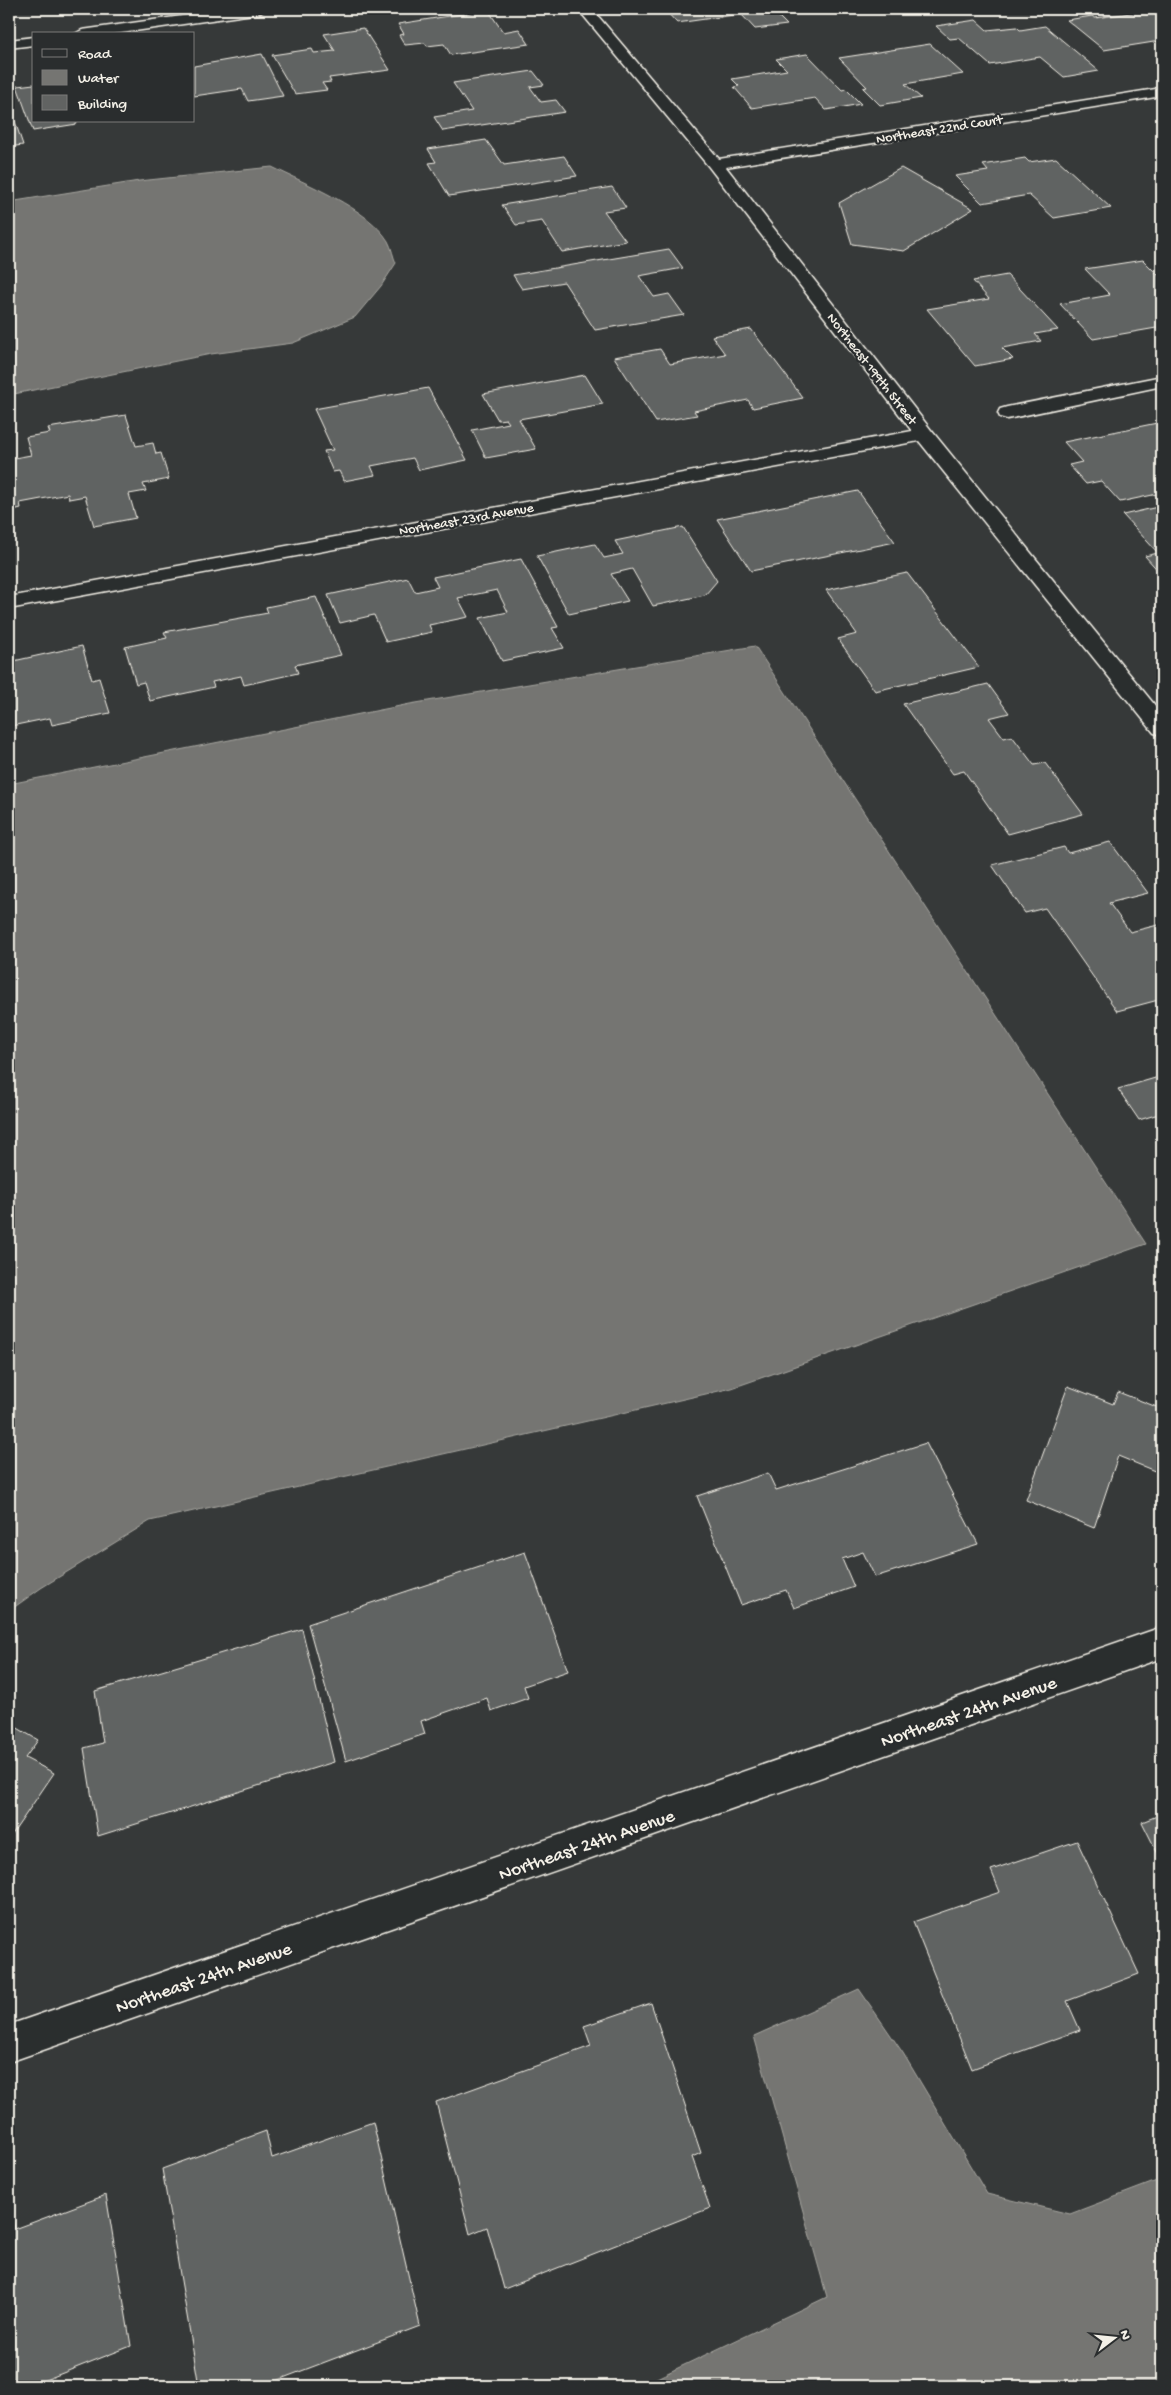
<svg xmlns="http://www.w3.org/2000/svg" width="1171" height="2395" font-family="'Gochi Hand',sans-serif">
  <rect width="100%" height="100%" fill="#363939"/>
  <filter id="ink" filterUnits="userSpaceOnUse"><feTurbulence type="fractalNoise" baseFrequency=".02" numOctaves="2"/><feDisplacementMap in="SourceGraphic" scale="10" xChannelSelector="R" yChannelSelector="G"/><feConvolveMatrix kernelMatrix="1 2 1 2 8 2 1 2 1" color-interpolation-filters="sRGB"/></filter>
  <g filter="url(#ink)">
    <!-- water -->
    <g fill="#757572" stroke="#a8a7a1">
      <path d="M272 167C306 184 368 208 388 241 392 248 393 257 396 263L381 286 355 317 293 343 211 354 9 395V202L139 181Z"/>
      <polygon points="755,646 1146,1244 732,1388 150,1521 41,1588 9,1611 9,784 410,704"/>
      <polygon points="859,1989 903,2053 987,2194 1070,2214 1162,2179 1162,2386 640,2386 827,2297 754,2036"/>
    </g>
    <!-- building -->
    <g fill="#616362" stroke="#f4f1e8">
      <polygon points="664,9 771,9 787,25 755,29 741,14 677,23"/>
      <polygon points="1159,9 1162,12 1162,43 1160,41 1104,50 1067,20 1092,16 1095,18"/>
      <polygon points="488,10 503,32 519,29 529,44 451,55 444,44 427,46 425,43 405,45 399,35 404,34 398,24"/>
      <polygon points="976,20 987,30 1017,27 1020,30 1045,26 1099,71 1064,77 1040,57 990,65 959,38 950,39 936,26"/>
      <polygon points="363,28 390,70 329,78 331,82 322,83 327,90 295,94 272,55 312,49 314,53 335,51 324,34"/>
      <polygon points="930,44 963,74 905,84 921,98 880,105 863,88 867,87 839,58"/>
      <polygon points="262,54 283,96 248,101 242,89 194,96 194,66"/>
      <polygon points="807,54 842,90 846,89 861,104 826,110 815,98 752,108 734,87 739,86 732,79 787,70 776,59"/>
      <polygon points="533,71 544,85 530,87 541,102 556,100 565,112 443,131 434,117 472,111 453,83"/>
      <polygon points="34,84 34,121 76,121 77,124 33,131 17,86"/>
      <polygon points="9,104 23,145 9,147"/>
      <polygon points="486,140 504,165 564,156 577,176 449,196 429,163 436,162 428,149"/>
      <polygon points="1025,158 1029,162 1056,158 1111,208 1054,218 1029,195 982,203 955,176 988,171 983,165"/>
      <polygon points="901,168 973,209 904,251 852,244 839,203"/>
      <polygon points="612,187 626,208 604,211 626,241 562,252 542,221 516,225 502,205"/>
      <polygon points="669,249 683,268 639,276 654,297 669,294 684,315 595,330 564,282 522,289 513,275"/>
      <polygon points="1143,260 1162,279 1162,327 1093,339 1060,304 1110,295 1085,269"/>
      <polygon points="1007,275 1058,330 1035,334 1041,341 1002,348 1013,359 975,366 927,309 989,299 973,281"/>
      <polygon points="751,329 803,398 753,408 748,400 694,411 697,415 656,422 614,357 660,349 670,364 725,354 712,336"/>
      <polygon points="585,375 603,404 519,419 536,449 486,458 472,430 509,423 506,419 498,420 483,394"/>
      <polygon points="428,388 467,460 419,470 413,458 371,466 375,475 344,481 339,471 333,472 324,451 333,450 314,409"/>
      <polygon points="126,415 136,446 153,443 156,454 161,453 169,479 143,484 146,491 129,494 136,518 94,526 85,496 69,499 68,494 20,503 21,508 9,511 9,459 31,455 26,437 50,433 48,428"/>
      <polygon points="1162,422 1162,493 1120,502 1101,481 1086,484 1069,465 1082,462 1064,442"/>
      <polygon points="858,491 895,542 751,571 717,519"/>
      <polygon points="1162,506 1162,575 1145,556 1158,553 1123,515"/>
      <polygon points="683,527 717,581 705,595 653,606 632,569 611,574 628,601 569,614 537,556 595,544 604,558 623,554 615,541"/>
      <polygon points="521,559 558,627 552,628 564,648 502,661 480,618 508,612 497,590 458,598 468,617 429,625 432,632 386,642 374,615 340,623 328,595 408,578 415,592 438,587 433,577"/>
      <polygon points="907,573 979,667 875,691 838,639 857,634 826,590"/>
      <polygon points="316,597 341,655 295,665 298,673 244,685 241,676 212,682 214,687 150,701 144,682 136,684 125,647 167,638 164,632 268,613 266,607"/>
      <polygon points="82,646 92,680 99,678 110,713 52,725 50,718 11,726 12,732 9,733 9,662"/>
      <polygon points="988,684 1009,713 989,718 1004,738 1012,736 1034,765 1045,763 1083,814 1008,834 964,771 953,774 903,704"/>
      <polygon points="1110,842 1148,893 1109,903 1130,932 1162,924 1162,999 1117,1011 1045,908 1025,913 992,865 1064,847 1068,853"/>
      <polygon points="1162,1076 1162,1113 1139,1120 1118,1089"/>
      <polygon points="1068,1386 1113,1404 1118,1392 1162,1409 1162,1474 1118,1456 1094,1528 1026,1500"/>
      <polygon points="926,1443 978,1544 875,1577 863,1552 842,1559 854,1587 794,1608 786,1590 741,1605 697,1496 768,1473 776,1490"/>
      <polygon points="525,1552 568,1671 524,1686 528,1698 491,1711 487,1698 421,1721 425,1734 346,1761 308,1624"/>
      <polygon points="302,1629 334,1762 98,1836 84,1748 103,1743 95,1691"/>
      <polygon points="9,1723 38,1740 25,1758 54,1773 9,1839"/>
      <polygon points="1162,1814 1162,1862 1142,1822"/>
      <polygon points="1077,1841 1139,1974 1067,2001 1080,2030 972,2069 913,1922 1000,1892 991,1870"/>
      <polygon points="651,2003 701,2153 692,2157 710,2208 504,2289 487,2227 470,2234 436,2102 591,2046 584,2026"/>
      <polygon points="373,2122 420,2326 262,2386 199,2386 162,2169 266,2131 272,2158"/>
      <polygon points="106,2195 131,2346 30,2386 9,2386 9,2220 13,2218 15,2229"/>
    </g>
    <g fill="none" stroke-linecap="round" stroke-linejoin="round">
      <!-- minor casing -->
      <g stroke="#f4f1e8" stroke-width="3">
        <g id="minor">
          <polygon points="232,9 267,9 260,13 114,34 75,34 82,30"/>
          <polygon points="578,9 592,9 719,159 1162,88 1162,96 726,167 931,430 1162,714 1162,735 1154,733 919,441 9,609 9,597 912,431 709,167"/>
          <polygon points="34,37 34,45 9,48 9,40"/>
          <polygon points="1162,376 1162,386 1007,419 1000,417 998,413 1000,409 1007,407"/>
          <polygon points="1162,1627 1162,1658 9,2062 9,2025"/>
        </g>
      </g>
      <!-- minor -->
      <use href="#minor" fill="#2a2d2e" fill-rule="evenodd"/>
    </g>
  </g>
  <g text-anchor="middle" stroke-width="4.5" stroke-linejoin="round" paint-order="stroke">
    <!-- far-street labels -->
    <g font-size="14" fill="#f4f1e8" stroke="#2a2d2e">
      <text transform="translate(939 128) rotate(-9)" y="5">Northeast 22nd Court</text>
      <text transform="translate(873 368) rotate(52)" y="5">Northeast 199th Street</text>
      <text transform="translate(466 518) rotate(-10)" y="5">Northeast 23rd Avenue</text>
    </g>
    <!-- near-street labels -->
    <g font-size="19" fill="#f4f1e8" stroke="#2a2d2e">
      <text transform="translate(968 1710) rotate(-19)" y="7">Northeast 24th Avenue</text>
      <text transform="translate(586 1843) rotate(-19)" y="7">Northeast 24th Avenue</text>
      <text transform="translate(203 1976) rotate(-19)" y="7">Northeast 24th Avenue</text>
    </g>
  </g>
  <!-- margin -->
  <rect width="1171" height="2395" fill="none" stroke="#2a2d2e" stroke-width="30"/>
  <rect x="15" y="15" width="1141" height="2365" fill="none" stroke="#f4f1e8" stroke-width="2" filter="url(#ink)"/>
  <!-- legend -->
  <rect x="32" y="32" width="162" height="90" fill="#2a2d2e" stroke="#7b7b78"/>
  <rect x="42" y="49" width="25" height="8" fill="#2a2d2e" stroke="#7b7b78"/>
  <text x="78" y="58" font-size="15" fill="#f4f1e8">Road</text>
  <rect x="42" y="70" width="25" height="15" fill="#757572" stroke="#7b7b78"/>
  <text x="78" y="82" font-size="15" fill="#f4f1e8">Water</text>
  <rect x="42" y="95" width="25" height="15" fill="#616362" stroke="#7b7b78"/>
  <text x="78" y="108" font-size="15" fill="#f4f1e8">Building</text>
  <!-- north arrow -->
  <g transform="translate(1114 2338) rotate(74)" stroke="#2a2d2e" stroke-width="4" paint-order="stroke">
  <path d="M0-4L9 19L0 12L-9 19Z" fill="#f4f1e8"/>
  <text y="-8" font-size="14" font-weight="bold" text-anchor="middle" fill="#f4f1e8">N</text>
  </g>
</svg>
